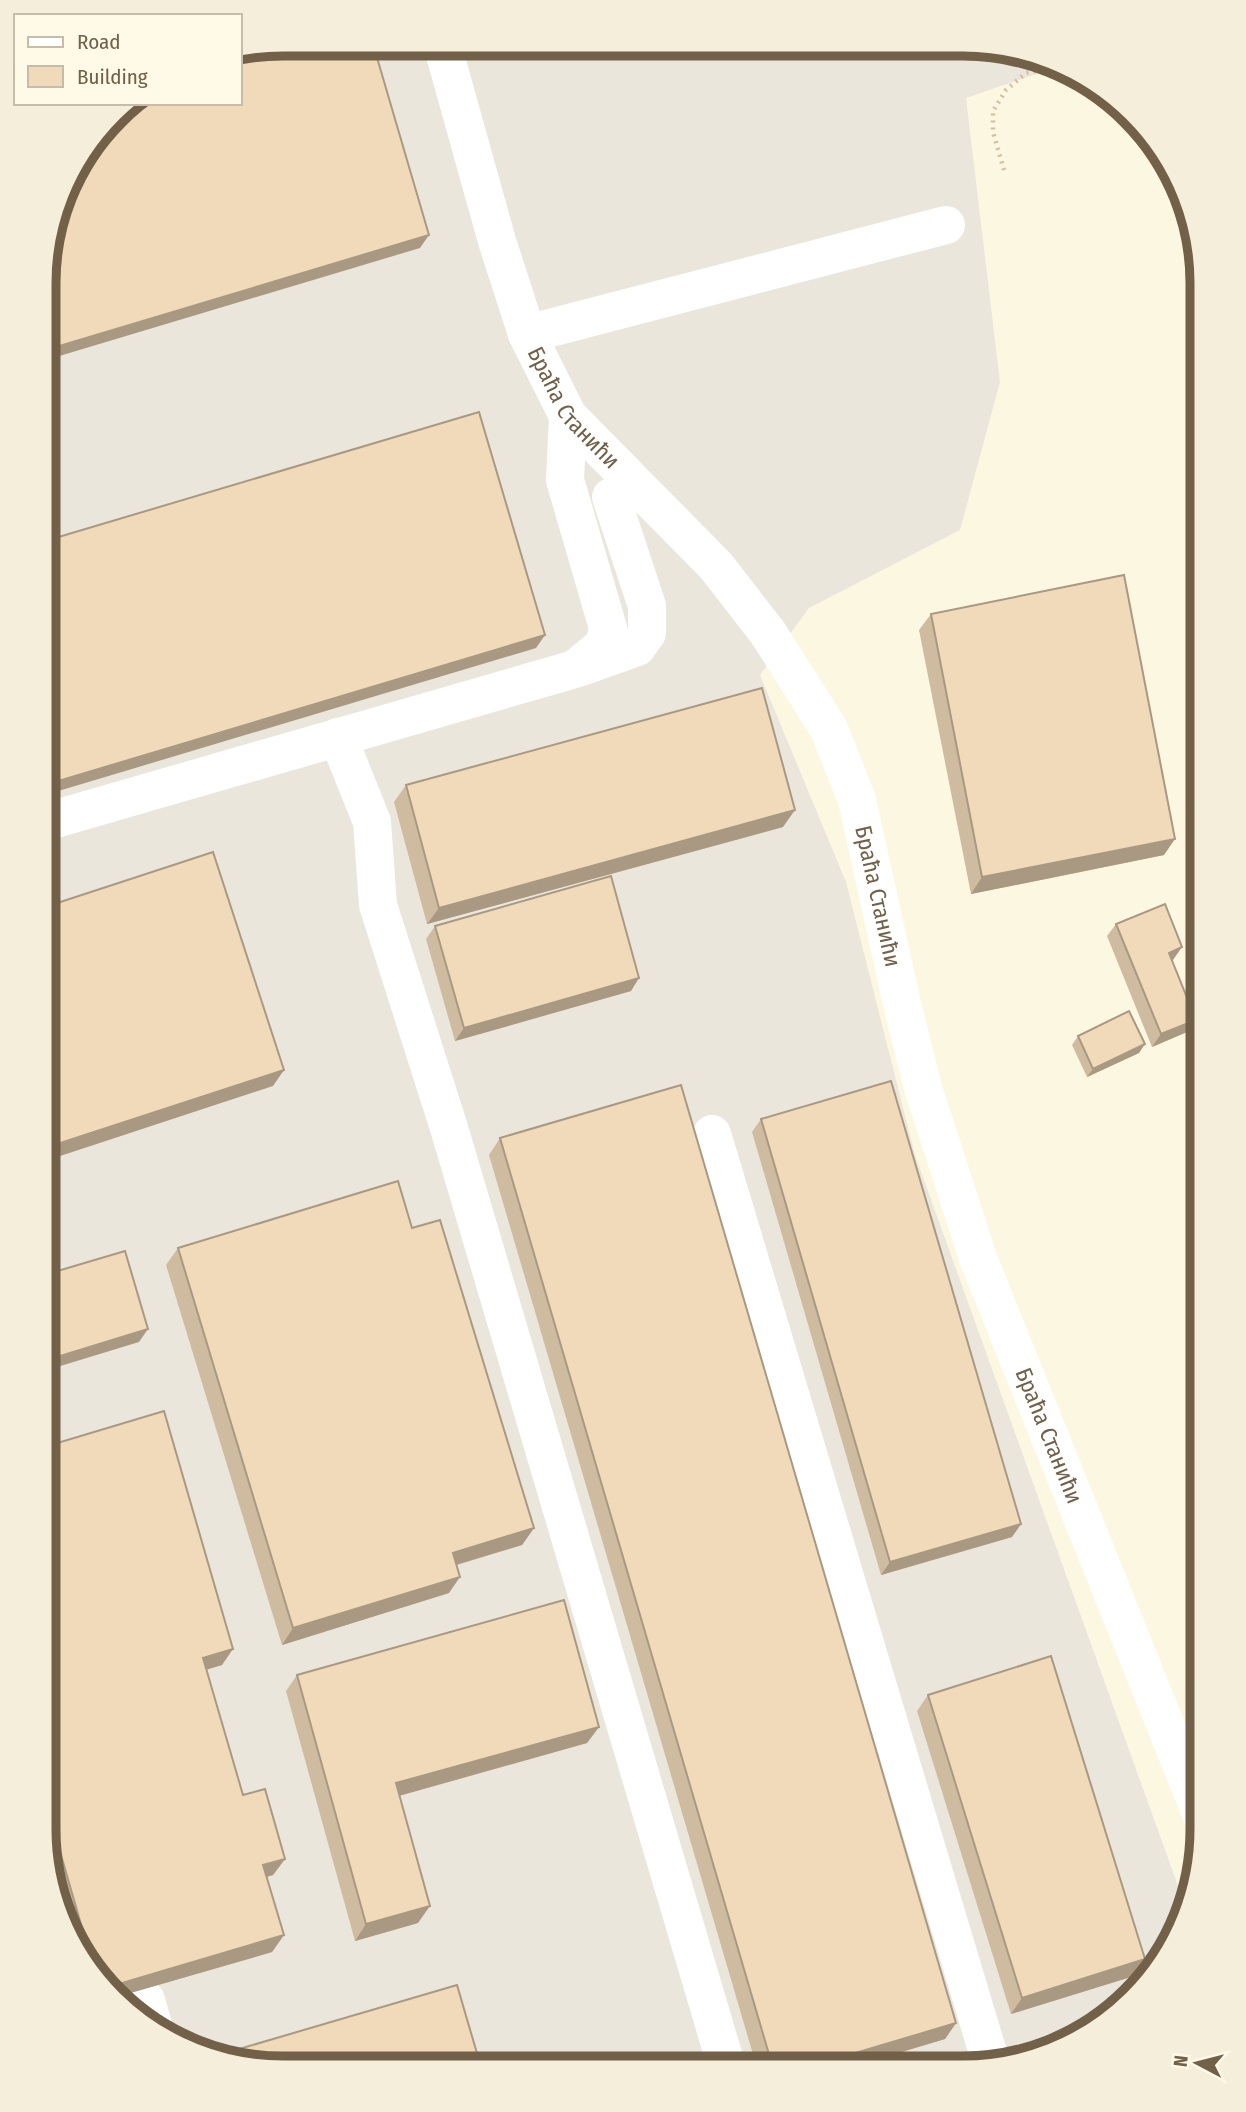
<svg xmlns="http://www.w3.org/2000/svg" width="1246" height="2112" font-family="'Fira Sans Condensed',sans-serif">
  <rect width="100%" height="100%" fill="#fcf7e1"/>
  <!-- industrial -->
  <polygon fill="#eae6dc" points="283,44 995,46 1051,69 966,98 1000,382 960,530 809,608 760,675 846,882 915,1155 1187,1911 1153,1974 1054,2050 964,2068 252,2066 138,2019 68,1928 56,1889 44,1829 46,252 69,177 240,103 240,52"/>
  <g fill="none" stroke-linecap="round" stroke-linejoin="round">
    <!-- path -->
    <g stroke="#d5be9d" stroke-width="4.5" stroke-dasharray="2 5" stroke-linecap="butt">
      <polyline points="1004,170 993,132 993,111 1006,90 1026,73 1049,68"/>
      <polyline points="1201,1103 1202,1106"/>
    </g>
    <!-- minor -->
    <g stroke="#fff" stroke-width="38">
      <path id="s1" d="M442 44 497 241 527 334 568 416 716 566 768 633 829 729 857 800 902 1004 923 1088 978 1258 1202 1816"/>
      <polyline points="527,334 946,225"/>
      <polyline points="581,667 637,647 647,633 647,606 611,497"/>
      <polyline points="338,737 372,822 378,905 449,1128 727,2068"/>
      <polyline points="45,822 575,669 604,645 608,628 565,480 568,416"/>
      <polyline points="712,1134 991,2063"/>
      <polyline points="146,2000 153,2025"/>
    </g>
  </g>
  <!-- wall -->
  <g fill="#cfbb9f">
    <polygon points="931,614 1164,855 971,894 919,630"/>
    <polygon points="406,785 783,827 427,924 394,802"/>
    <polygon points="1202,899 1202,935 1186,916 1193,907"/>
    <polygon points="1116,924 1173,960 1172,961 1187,1032 1152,1047 1107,936"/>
    <polygon points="435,926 631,991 455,1041 426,939"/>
    <polygon points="1078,1036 1139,1053 1087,1077 1072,1045"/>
    <polygon points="761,1119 1021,1524 1012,1537 881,1575 752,1132"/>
    <polygon points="500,1138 956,2023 945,2039 848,2068 757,2068 489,1155"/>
    <polygon points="412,1228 534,1528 522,1545 457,1565 449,1593 282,1645 166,1265 178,1248"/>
    <polygon points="44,1447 222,1665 206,1670 243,1795 285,1859 273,1875 267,1877 284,1935 272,1952 120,1996 65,1924 58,1900 44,1829"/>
    <polygon points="297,1675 599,1727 587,1743 399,1796 418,1923 355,1941 286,1691"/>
    <polygon points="928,1695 1134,1976 1011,2014 917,1711"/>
  </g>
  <!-- shaded-wall -->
  <g fill="#a99982">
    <polygon points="429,235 420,248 46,360 46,350"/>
    <polygon points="545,635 536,648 45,795 45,785"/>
    <polygon points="795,810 783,827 427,924 439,908"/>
    <polygon points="1175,839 1164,855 971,894 982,877"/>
    <polygon points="1182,947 1173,960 1160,966 1169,953"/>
    <polygon points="639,978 631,991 455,1041 464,1028"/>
    <polygon points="1196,1020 1187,1032 1152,1047 1161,1034"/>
    <polygon points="1145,1044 1139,1053 1087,1077 1093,1069"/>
    <polygon points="284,1070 273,1086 45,1161 45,1148"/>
    <polygon points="148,1329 139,1342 44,1371 44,1361"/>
    <polygon points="1021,1524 1012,1537 881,1575 890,1562"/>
    <polygon points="534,1528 522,1545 442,1569 453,1553"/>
    <polygon points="460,1577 449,1593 282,1645 293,1628"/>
    <polygon points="233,1649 222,1665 191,1674 203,1658"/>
    <polygon points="599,1727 587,1743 384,1800 396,1783"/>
    <polygon points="285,1859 273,1875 252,1881 263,1865"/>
    <polygon points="430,1906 418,1923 355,1941 366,1924"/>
    <polygon points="284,1935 272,1952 120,1996 112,1986"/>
    <polygon points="1145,1959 1134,1976 1011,2014 1022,1998"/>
    <polygon points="956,2023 945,2039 848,2068 805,2068"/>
  </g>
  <!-- building -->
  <g fill="#f1dab9" stroke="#a99982" stroke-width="2">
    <polygon points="283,44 373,44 429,235 46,350 46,252 69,177 125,103 240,103 240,52"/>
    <polygon points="479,412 545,635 45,785 45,541"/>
    <polygon points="1124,575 1175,839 982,877 931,614"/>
    <polygon points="762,688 795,810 439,908 406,785"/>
    <polygon points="213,852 284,1070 45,1148 45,907"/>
    <polygon points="611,876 639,978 464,1028 435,926"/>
    <polygon points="1202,899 1202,919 1193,907"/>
    <polygon points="1165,904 1182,947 1169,953 1196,1020 1161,1034 1116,924"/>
    <polygon points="1129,1011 1145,1044 1093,1069 1078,1036"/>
    <polygon points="891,1081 1021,1524 890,1562 761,1119"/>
    <polygon points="681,1085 956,2023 805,2068 773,2068 500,1138"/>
    <polygon points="398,1181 412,1228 440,1220 534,1528 453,1553 460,1577 293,1628 178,1248"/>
    <polygon points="125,1251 148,1329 44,1361 44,1275"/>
    <polygon points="164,1411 233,1649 203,1658 243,1795 265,1789 285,1859 263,1865 284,1935 112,1986 91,1959 44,1796 44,1447"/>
    <polygon points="564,1600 599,1727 396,1783 430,1906 366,1924 297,1675"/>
    <polygon points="1051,1656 1145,1959 1022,1998 928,1695"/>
    <polygon points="457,1985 481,2067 252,2066 222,2054"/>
  </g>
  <g text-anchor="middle" stroke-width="5" stroke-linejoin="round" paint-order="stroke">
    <!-- street labels -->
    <g font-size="23" fill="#726048" stroke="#fffae7">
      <text dy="8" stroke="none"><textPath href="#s1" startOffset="390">Браћа Станићи</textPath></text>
      <text dy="8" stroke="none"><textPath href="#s1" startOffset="978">Браћа Станићи</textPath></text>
      <text dy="8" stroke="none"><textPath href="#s1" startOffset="1545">Браћа Станићи</textPath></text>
    </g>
  </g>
  <!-- crop -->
  <path d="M0 0H1246V2112H0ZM283 56H963A227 227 0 0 1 1190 283V1829A227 227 0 0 1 963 2056H283A227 227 0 0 1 56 1829V283A227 227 0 0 1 283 56Z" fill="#f4eeda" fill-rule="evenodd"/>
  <path fill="none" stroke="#726048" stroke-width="9" d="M283 56H963A227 227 0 0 1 1190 283V1829A227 227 0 0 1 963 2056H283A227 227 0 0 1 56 1829V283A227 227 0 0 1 283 56Z"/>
  <!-- legend -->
  <rect x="14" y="14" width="228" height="91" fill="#fffae7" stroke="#c7bca7" stroke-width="2"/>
  <rect x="28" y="37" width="35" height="10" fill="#ffffff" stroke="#c7bca7" stroke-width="2"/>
  <text x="77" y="49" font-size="21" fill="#726048">Road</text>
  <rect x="28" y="66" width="35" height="21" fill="#f1dab9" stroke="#c7bca7" stroke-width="2"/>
  <text x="77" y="84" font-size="21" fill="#726048">Building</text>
  <!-- north arrow -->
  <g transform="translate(1197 2063) rotate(277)" stroke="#fffae7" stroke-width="5" paint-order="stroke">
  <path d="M0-5L12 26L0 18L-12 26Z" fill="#726048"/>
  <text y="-10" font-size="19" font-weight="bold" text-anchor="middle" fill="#726048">N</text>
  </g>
</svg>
